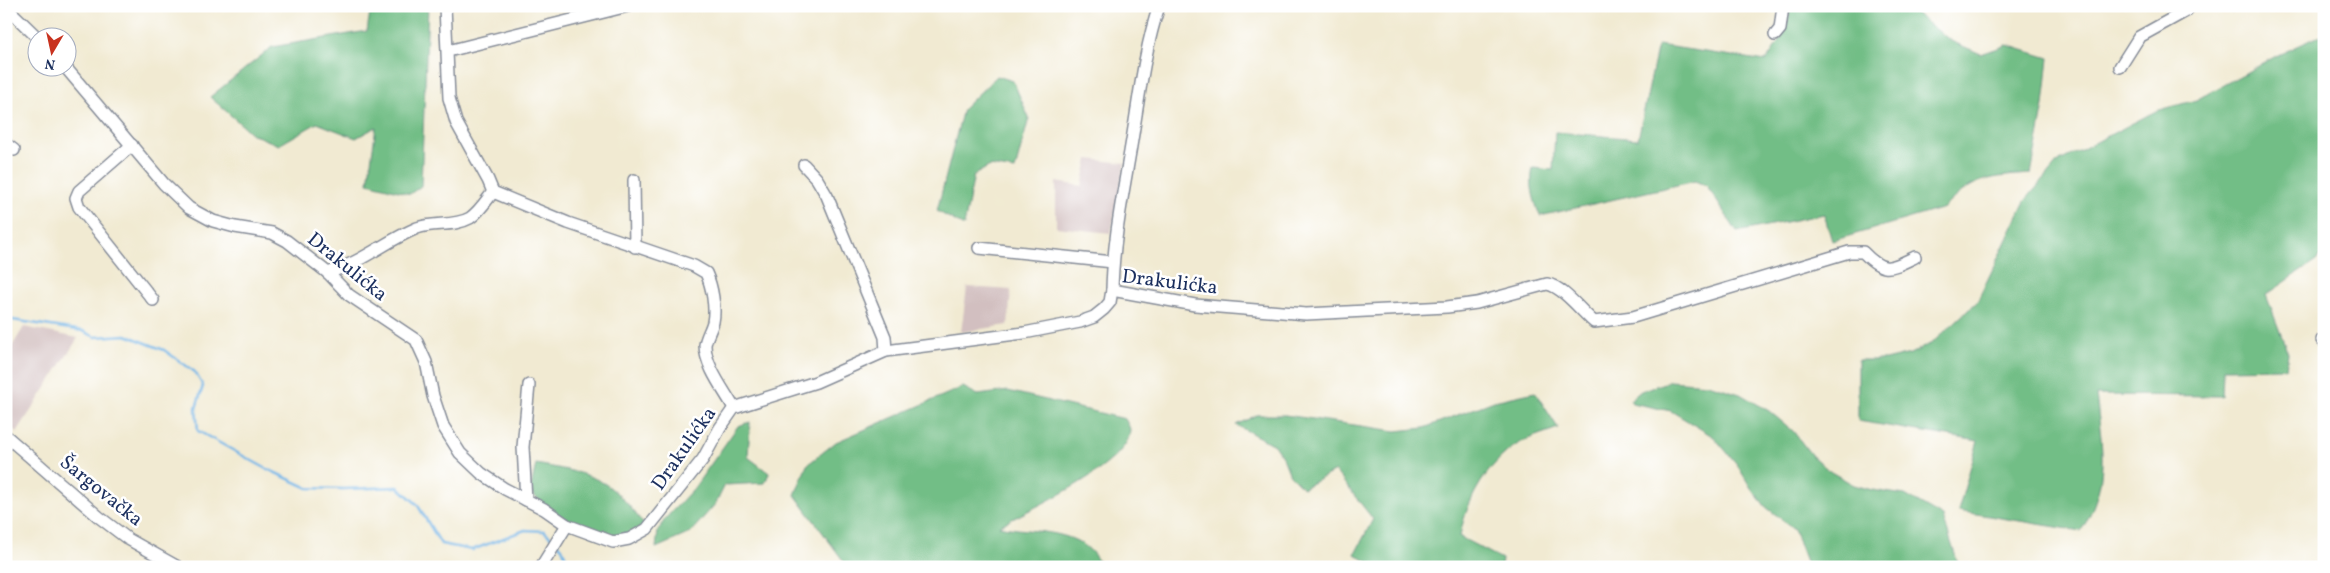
<svg xmlns="http://www.w3.org/2000/svg" width="2330" height="573" font-family="Vollkorn,serif">
  <rect width="100%" height="100%" fill="#fff"/>
  <filter id="ink" filterUnits="userSpaceOnUse"><feTurbulence type="fractalNoise" baseFrequency=".02" numOctaves="2"/><feDisplacementMap in="SourceGraphic" scale="10" xChannelSelector="R" yChannelSelector="G"/><feConvolveMatrix kernelMatrix="1 2 1 2 8 2 1 2 1" color-interpolation-filters="sRGB"/></filter>
  <filter id="wash" filterUnits="userSpaceOnUse"><feTurbulence type="fractalNoise" baseFrequency=".0096" numOctaves="4" result="noise"/><feDisplacementMap in="SourceGraphic" scale="20" xChannelSelector="R" yChannelSelector="G"/><feGaussianBlur stdDeviation="1.12" result="paint"/><feColorMatrix in="noise" values="0 0 0 0 0 0 0 0 0 0 0 0 0 0 0 0 0 1.4 0 .05"/><feComposite in="paint" operator="in"/></filter>
  <g filter="url(#wash)">
    <rect width="100%" height="100%" fill="#f1ead2"/>
    <!-- industrial -->
    <g fill="#d2bfc0">
      <polygon points="1088,159 1125,163 1111,233 1056,227 1056,182 1082,186"/>
      <polygon points="967,287 1011,290 1008,325 961,332"/>
      <polygon points="24,327 78,338 17,432 6,424 6,356"/>
    </g>
    <!-- forest -->
    <g fill="#72be86" stroke="#467672">
      <polygon points="371,6 428,6 421,186 410,194 368,183 376,127 356,138 317,123 279,145 252,134 210,97 272,47 367,31"/>
      <path d="M1790 6H1901L1910 9 1951 41 1981 54 2007 45 2049 58 2044 105 2031 174C1991 177 1973 177 1944 208L1832 241 1824 214 1737 232 1707 186 1695 181 1540 216C1534 200 1529 186 1533 168L1553 170 1555 132 1638 139 1658 45 1766 61C1778 43 1789 28 1790 6Z"/>
      <path d="M2324 34V252L2316 261 2266 295 2288 353 2286 368 2223 369 2222 396 2096 395C2102 449 2111 481 2081 531L1958 511 1978 441 1858 421V360H1885L1910 354 1932 343 1977 302 2025 201 2058 162 2156 111 2196 100 2278 55Z"/>
      <polygon points="997,76 1013,81 1029,118 1015,170 990,166 974,175 964,226 937,211 963,109"/>
      <polygon points="1670,381 1708,384 1740,394 1769,411 1793,431 1812,456 1831,472 1854,485 1872,490 1905,495 1943,517 1959,567 1808,567 1794,529 1766,507 1751,488 1736,463 1714,437 1671,411 1632,403 1630,400 1641,391"/>
      <path d="M963 387 978 395 1008 391 1125 419C1127 423 1130 427 1130 430 1130 466 1027 510 999 526 1033 534 1085 526 1101 567H848L795 495 807 465 836 442Z"/>
      <path d="M1535 392 1558 428C1543 434 1525 438 1512 448 1484 469 1465 504 1460 537L1502 559 1501 567H1376L1355 554 1373 519 1335 471 1303 488 1290 475 1284 460 1274 445 1236 425 1257 415H1285L1396 431 1424 428 1494 401Z"/>
      <polygon points="750,422 748,457 769,473 765,483 725,485 716,503 690,533 656,548 658,531 665,519 694,488 738,426"/>
      <path d="M536 464C596 475 610 477 647 529L629 539 598 538 548 508 530 492Z"/>
    </g>
    <g fill="none" stroke-linecap="round" stroke-linejoin="round">
      <!-- stream -->
      <g stroke="#72b5e7" stroke-width="2.5">
        <polyline points="6,319 83,331 95,337 126,335 164,350 195,372 203,386 196,408 198,431 265,468 308,488 343,489 398,487 417,504 441,544 472,550 525,530 544,531 554,540"/>
        <polyline points="558,544 562,548 570,567"/>
      </g>
    </g>
  </g>
  <g filter="url(#ink)">
    <g fill="none" stroke-linecap="round" stroke-linejoin="round">
      <!-- minor casing -->
      <g stroke="#868c98" stroke-width="14">
        <g id="minor">
          <path d="M445 6 449 98 456 122 488 180 493 192 568 223 694 266 706 273C712 286 716 308 713 322 711 330 706 337 705 345 705 366 724 390 734 408"/>
          <polyline points="6,7 38,38"/>
          <polyline points="1775,35 1780,29 1783,6"/>
          <polyline points="448,51 628,6"/>
          <polyline points="2120,67 2139,37 2186,11 2190,6"/>
          <path d="M66 68 164 184 189 208 213 221 235 227 272 233 287 241 328 273 349 295 416 340 426 362 433 396 443 426 460 453 481 473 505 489 544 509 567 525 613 542 629 539 647 529 703 459 720 428 734 408 816 382 886 351 1024 333 1080 322 1094 317 1104 309 1110 302 1112 290 1195 305 1306 314 1447 307 1477 303 1547 284C1562 286 1582 312 1594 322L1633 317 1849 252H1863C1884 274 1890 269 1915 257"/>
          <polyline points="6,144 14,150"/>
          <polyline points="132,145 79,191 76,198 79,207 153,300"/>
          <polyline points="804,165 817,179 827,196 885,337 886,351"/>
          <polyline points="634,180 635,247"/>
          <polyline points="979,248 1113,262"/>
          <path d="M328 273C362 262 386 241 417 228 434 222 454 227 470 218 479 212 486 201 493 192"/>
          <path d="M1112 290C1113 242 1123 194 1131 146 1139 99 1144 51 1159 6"/>
          <polyline points="2322,340 2324,341"/>
          <polyline points="6,436 99,517 128,539 178,567"/>
          <polyline points="526,500 523,447 529,385"/>
          <polyline points="541,567 567,525"/>
        </g>
      </g>
      <!-- minor -->
      <use href="#minor" stroke="#fff" stroke-width="11"/>
    </g>
  </g>
  <g text-anchor="middle" stroke-width="5" stroke-linejoin="round" paint-order="stroke">
    <!-- street labels -->
    <g font-size="20" fill="#1b2f5e" stroke="#fff">
      <text transform="translate(348 266) rotate(39)" y="7">Drakulićka</text>
      <text transform="translate(1170 281) rotate(7)" y="7">Drakulićka</text>
      <text transform="translate(683 448) rotate(-55)" y="7">Drakulićka</text>
      <text transform="translate(102 490) rotate(39)" y="7">Šargovačka</text>
    </g>
  </g>
  <!-- margin -->
  <rect width="2330" height="573" fill="none" stroke="#fff" stroke-width="25"/>
  <!-- north arrow -->
  <g transform="translate(52 52) rotate(189)"><circle r="24" fill="#ffffff" stroke="#a4acbf"/>
  <path d="M0-4L9 19L0 12L-9 19Z" fill="#c8321e"/>
  <text y="-8" font-size="14" font-weight="bold" text-anchor="middle" fill="#1b2f5e">N</text>
  </g>
</svg>
